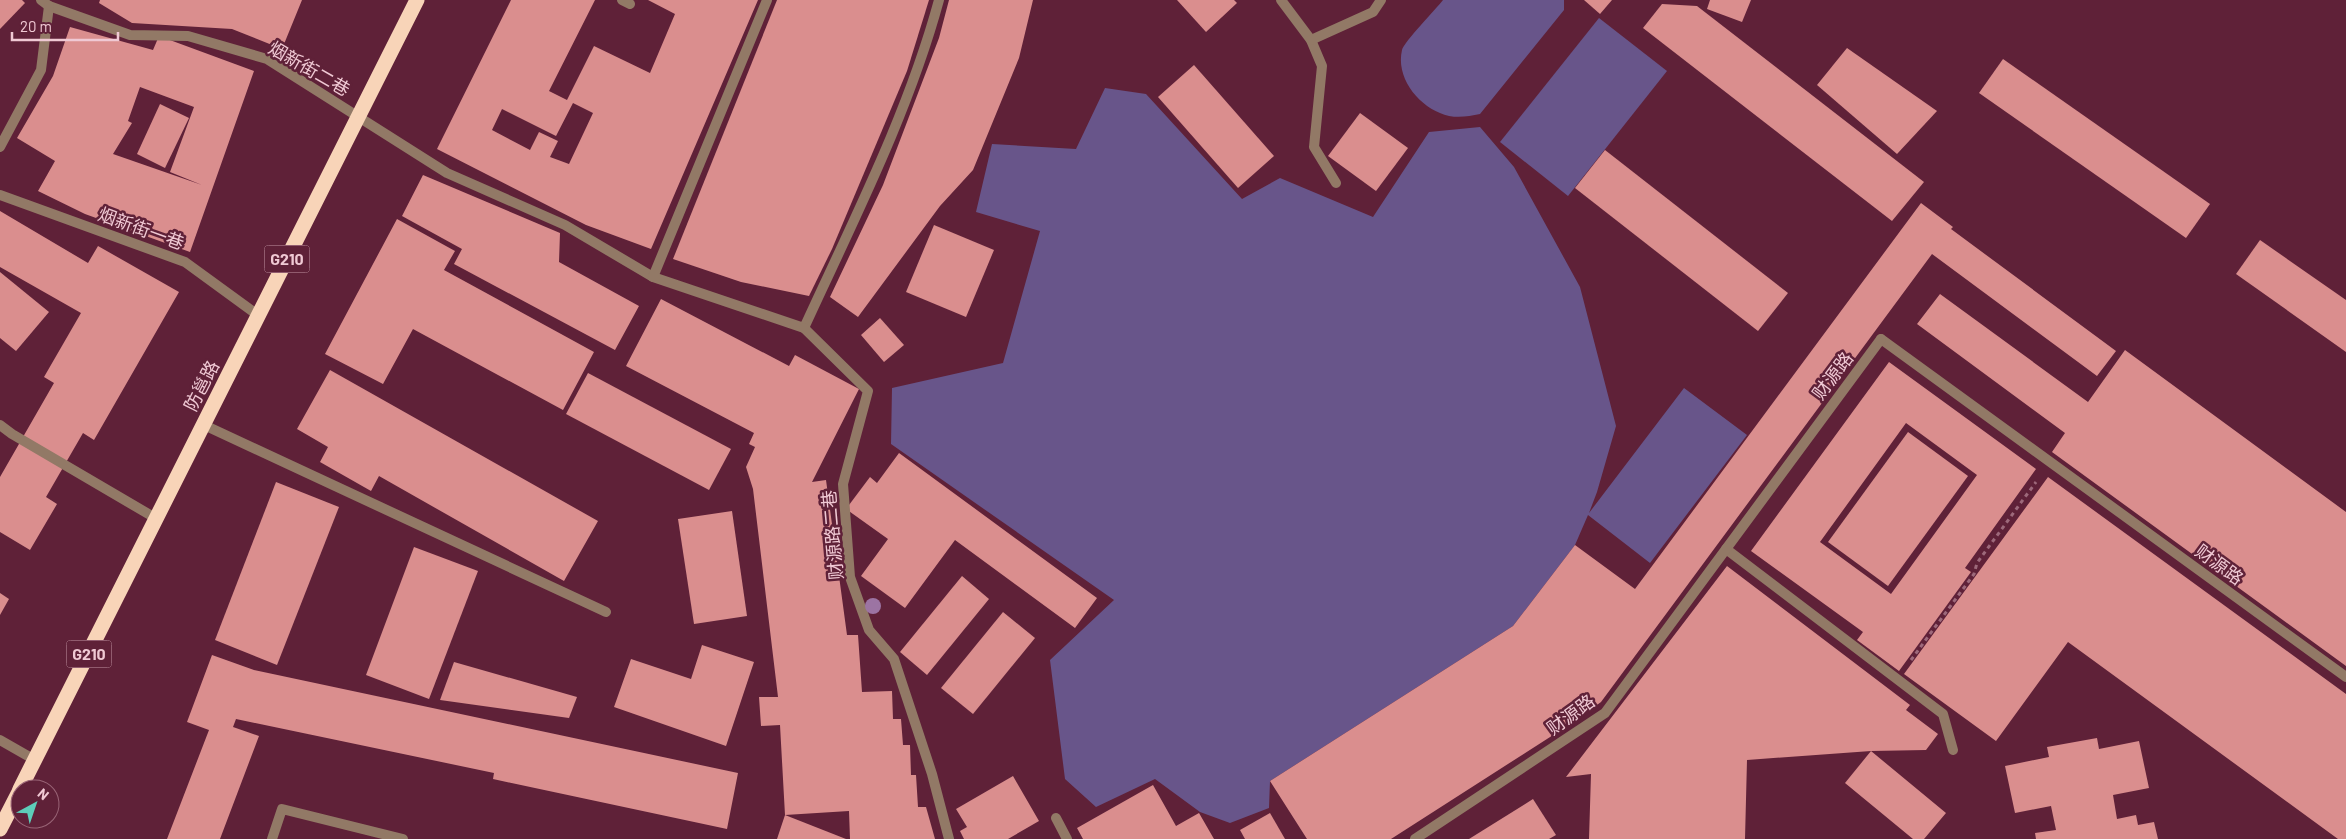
<svg xmlns="http://www.w3.org/2000/svg" width="2346" height="839" font-family="Barlow,'Noto Sans SC',sans-serif">
  <rect width="100%" height="100%" fill="#5f2138"/>
  <!-- green -->
  <g fill="#68558a">
    <path d="M1443 0H1564V10L1480 114C1470 116 1460 118 1449 116 1422 110 1395 80 1402 50 1404 42 1436 9 1443 0Z"/>
    <polygon points="1599,18 1667,71 1568,196 1500,142"/>
    <polygon points="1105,88 1146,94 1242,199 1280,178 1373,217 1429,132 1480,127 1514,167 1580,287 1616,426 1597,492 1589,513 1684,388 1747,435 1650,563 1588,515 1575,545 1513,626 1270,781 1269,808 1230,823 1200,812 1155,779 1096,807 1065,779 1050,660 1114,600 891,444 892,388 1003,363 1040,231 976,212 992,144 1076,149"/>
  </g>
  <!-- building -->
  <g fill="#da8e8e" fill-rule="evenodd">
    <polygon points="0,0 22,0 25,3 0,29"/>
    <polygon points="100,0 302,0 282,49 232,29 132,23 99,3"/>
    <path d="M511 0H595L549 91 567 100 594 46 650 73 675 14 648 0H758L651 249 586 225 437 149ZM573 103 593 113 569 164 550 157 558 141 539 132 530 150 492 130 502 109 556 136Z"/>
    <polygon points="777,0 929,0 907,71 832,249 809,296 741,282 673,259"/>
    <polygon points="949,0 1033,0 1019,58 973,170 940,206 858,317 830,297 883,185 939,38"/>
    <polygon points="1177,0 1234,0 1237,3 1206,32"/>
    <polygon points="1584,0 1612,0 1600,14"/>
    <polygon points="1710,0 1751,0 1742,22 1707,9"/>
    <polygon points="1662,4 1697,6 1924,182 1892,221 1643,28"/>
    <path d="M70 27 153 50 159 36 254 71 190 252 85 214 38 191 55 161 17 138 53 76ZM140 87 194 107 170 172 202 185 113 154 132 123 128 121Z"/>
    <polygon points="1847,48 1937,111 1897,154 1817,85"/>
    <polygon points="2003,59 2210,204 2186,238 1979,93"/>
    <polygon points="1194,65 1274,156 1238,188 1158,97"/>
    <polygon points="160,104 189,118 165,168 137,154"/>
    <polygon points="1360,113 1408,148 1376,191 1328,156"/>
    <polygon points="1605,150 1788,293 1758,331 1575,188"/>
    <polygon points="423,175 560,233 559,262 639,306 615,350 454,264 462,249 402,216"/>
    <polygon points="1921,203 1953,227 1951,229 2116,351 2097,376 1932,254 1601,702 1575,721 1391,839 1307,839 1270,781 1513,626 1575,545 1635,589"/>
    <polygon points="0,211 88,263 98,246 179,292 94,440 83,433 46,497 57,504 30,550 0,532 0,477 54,383 44,377 81,313 0,267"/>
    <polygon points="397,219 455,251 444,270 594,352 563,410 413,329 383,384 325,354"/>
    <polygon points="934,225 994,250 966,317 906,292"/>
    <polygon points="2260,240 2346,300 2346,352 2236,274"/>
    <polygon points="0,272 49,312 16,351 0,338"/>
    <polygon points="1940,294 2088,402 2125,350 2346,512 2346,666 2052,452 2065,433 1917,324"/>
    <polygon points="661,299 789,366 795,355 859,389 812,482 826,480 847,635 858,635 862,692 892,691 893,719 901,719 903,745 910,745 911,775 916,775 918,807 926,807 935,839 850,839 849,811 785,815 780,725 761,726 759,697 778,697 753,489 746,467 755,447 749,444 754,433 626,366"/>
    <polygon points="880,318 904,345 884,362 861,335"/>
    <path d="M1889 362 2036 469 1965 568 1971 572 1899 671 1857 640 1863 632 1751 551ZM1906 423 1977 475 1891 594 1820 542Z"/>
    <polygon points="330,370 598,521 564,581 379,476 371,491 320,462 328,447 297,429"/>
    <polygon points="588,373 731,449 709,490 566,414"/>
    <polygon points="1908,432 1968,476 1888,586 1828,542"/>
    <polygon points="899,453 1097,598 1075,628 955,540 905,608 861,576 888,539 846,509 870,477 877,483"/>
    <polygon points="2048,477 2346,694 2346,839 2338,839 2068,642 1996,741 1904,674"/>
    <polygon points="276,482 339,507 277,665 215,640"/>
    <polygon points="732,511 747,616 694,624 678,519"/>
    <polygon points="414,547 478,571 429,699 366,675"/>
    <polygon points="1727,566 1910,705 1906,710 1938,734 1926,750 1871,751 1946,813 1924,839 1913,839 1845,783 1871,751 1747,760 1745,839 1589,839 1591,774 1566,777"/>
    <polygon points="962,576 989,599 927,675 900,652"/>
    <polygon points="0,593 9,599 0,615"/>
    <polygon points="1003,612 1035,638 973,714 941,688"/>
    <polygon points="702,645 754,662 726,746 614,707 631,659 691,679"/>
    <polygon points="212,655 254,670 738,773 727,829 493,779 494,773 236,719 233,727 259,736 220,839 167,839 209,730 187,722"/>
    <polygon points="454,662 577,697 569,718 440,700"/>
    <polygon points="2097,738 2099,749 2139,741 2149,788 2113,795 2117,819 2136,815 2138,825 2154,822 2158,839 2036,839 2035,833 2056,830 2051,806 2015,813 2005,766 2049,757 2047,747"/>
    <polygon points="1013,776 1039,821 1008,839 964,839 960,831 967,827 956,809"/>
    <polygon points="1153,785 1176,826 1199,813 1214,839 1083,839 1077,828"/>
    <polygon points="1533,799 1556,835 1549,839 1469,839"/>
    <polygon points="1270,813 1285,839 1245,839 1240,830"/>
    <polygon points="785,815 846,839 777,839"/>
  </g>
  <g fill="none" stroke-linecap="round" stroke-linejoin="round">
    <!-- path -->
    <polyline stroke="#9d697b" stroke-width="3" stroke-dasharray="4 4" stroke-linecap="butt" points="1911,660 1974,574 1977,563 2036,482"/>
    <!-- lane -->
    <g stroke="#927966" stroke-width="10">
      <polyline points="41,0 49,6 130,35 188,36 267,59 447,173 565,225 653,277"/>
      <polyline points="622,0 630,4"/>
      <path d="M767 0 653 277 804 328C853 221 908 114 939 0"/>
      <polyline points="1281,0 1311,40 1322,66 1314,147 1336,183"/>
      <polyline points="1311,40 1373,12 1381,0"/>
      <polyline points="0,147 41,70 49,6"/>
      <polyline points="0,195 185,262 259,316"/>
      <polyline points="804,328 868,391 843,484 850,577 869,630 894,659 932,774 949,839"/>
      <polyline points="1881,339 2346,677"/>
      <polyline points="0,425 12,434 157,519"/>
      <polyline points="204,425 606,612"/>
      <polyline points="1726,549 1943,714 1953,750"/>
      <polyline points="0,740 35,760"/>
      <polyline points="1056,818 1067,839"/>
      <polyline points="272,839 282,809 403,839"/>
    </g>
    <!-- street -->
    <polyline stroke="#927966" stroke-width="10" points="1415,839 1605,713 1881,339"/>
    <!-- highway -->
    <g stroke="#f8d4b8" stroke-width="15">
      <polyline points="20,789 417,0"/>
      <polyline points="0,829 20,790"/>
    </g>
  </g>
  <!-- trees -->
  <circle fill="#9c74a3" cx="873" cy="606" r="8"/>
  <g text-anchor="middle" stroke-width="5" stroke-linejoin="round" paint-order="stroke">
    <!-- shield labels -->
    <g fill="#5f2138" stroke="#c497a5" stroke-width="1">
      <rect x="264.5" y="245.5" width="45" height="27" rx="4"/>
      <rect x="66.5" y="640.5" width="45" height="27" rx="4"/>
    </g>
    <g font-size="16" font-weight="bold" fill="#f0c9d4">
      <text x="287" y="265">G210</text>
      <text x="89" y="660">G210</text>
    </g>
    <!-- street labels -->
    <g font-size="18" fill="#f0c9d4" stroke="#5f2138">
      <text transform="translate(309 69) rotate(30)" y="6">烟新街二巷</text>
      <text transform="translate(141 229) rotate(20)" y="6">烟新街一巷</text>
      <text transform="translate(1833 376) rotate(-53)" y="6">财源路</text>
      <text transform="translate(202 386) rotate(-63)" y="6">防邕路</text>
      <text transform="translate(833 535) rotate(-95)" y="6">财源路二巷</text>
      <text transform="translate(2219 565) rotate(36)" y="6">财源路</text>
      <text transform="translate(1571 715) rotate(-36)" y="6">财源路</text>
    </g>
  </g>
  <!-- north arrow -->
  <g transform="translate(35 804) rotate(40)"><circle r="24" fill="#5f2138" stroke="#996476"/>
  <path d="M0-4L9 19L0 12L-9 19Z" fill="#5dceb9"/>
  <text y="-8" font-size="14" font-weight="bold" text-anchor="middle" fill="#f0c9d4">N</text>
  </g>
  <!-- scale -->
  <path d="M12 32v8h106v-8" fill="none" stroke="#f0c9d4" stroke-width="2.5"/>
  <text x="20" y="32" font-size="15" fill="#f0c9d4" stroke="#5f2138" stroke-width="4" paint-order="stroke">20 m</text>
</svg>
